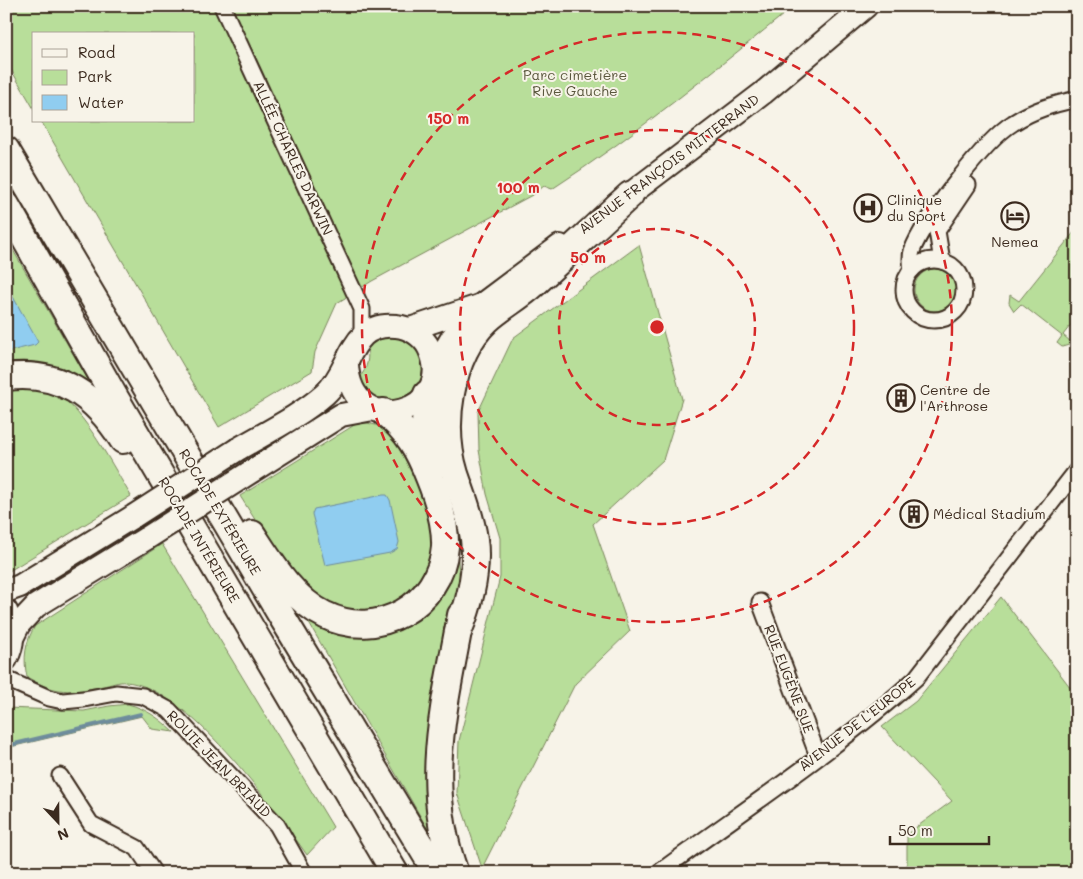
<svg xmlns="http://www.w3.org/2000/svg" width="1083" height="879" font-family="Mali,sans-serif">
  <rect width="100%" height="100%" fill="#f7f3e8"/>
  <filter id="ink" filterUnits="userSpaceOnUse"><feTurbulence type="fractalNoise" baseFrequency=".02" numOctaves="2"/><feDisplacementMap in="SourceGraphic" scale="10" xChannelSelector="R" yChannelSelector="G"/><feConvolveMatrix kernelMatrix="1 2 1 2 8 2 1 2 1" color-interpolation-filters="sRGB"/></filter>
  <g filter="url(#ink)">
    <!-- green -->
    <g fill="#b8de9a" stroke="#7a845c">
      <path d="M6 6H794C715 70 637 134 552 189L544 186 534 194 372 281 337 303 315 352 312 371 219 427 41 121H194V34H34V109L6 61Z"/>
      <polygon points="1075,231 1077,317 1063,335 1071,342 1069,345 1062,347 1057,343 1062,336 1021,304 1014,311 1009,303 1010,295 1019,301"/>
      <polygon points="6,238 98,397 6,368"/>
      <polygon points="639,245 682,399 663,460 593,524 630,631 575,684 482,868 457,793 459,741 500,577 500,538 487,494 479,450 478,412 513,338"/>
      <circle cx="935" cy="290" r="21"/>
      <path d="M380 337C469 333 403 452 359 378 368 368 369 358 367 346Z"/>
      <path d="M12 389C29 389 43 389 58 396 82 406 116 472 131 496L6 573V390Z"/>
      <polygon points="367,423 380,426 393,433 429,502 435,534 426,581 393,610 351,615 315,600 280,559 240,496 356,424"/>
      <polygon points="456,540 460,583 438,847 302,611 378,632"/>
      <path d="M162 544 333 827 307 855C273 807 186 685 125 682 119 681 110 685 103 686 71 693 55 694 27 677 23 659 25 642 35 626Z"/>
      <polygon points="1001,597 1077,696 1077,873 907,873 907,834 952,801 882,727 916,701"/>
      <path d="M128 704C147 709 160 719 174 732L152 729 142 716 6 748V708L84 711 109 706Z"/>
    </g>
    <!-- water -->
    <g fill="#90cdf0" stroke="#6e8c9c">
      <polygon points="6,284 38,342 35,345 6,352"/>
      <polygon points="383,495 387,495 390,500 399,542 397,549 390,553 325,565 312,514 314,509"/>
    </g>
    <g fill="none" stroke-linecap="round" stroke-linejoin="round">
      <!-- stream -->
      <polyline stroke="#6e8c9c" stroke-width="4" points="6,746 141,714"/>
      <!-- street casing -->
      <g stroke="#3b2a1e" stroke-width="19">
        <g id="street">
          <polyline points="222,6 362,309 362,336"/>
          <circle cx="934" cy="290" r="30"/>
          <polyline points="942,261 937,231 968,185"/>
          <path d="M912 270C911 264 910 257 912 251 923 221 985 140 1013 123 1033 110 1054 104 1077 99"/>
          <polyline points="760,602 818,756"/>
          <polyline points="6,679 49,698 63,701 84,699 116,693 143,696 169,710 277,825 304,873"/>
          <polyline points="60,776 91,824 137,848 154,873"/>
          <path d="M658 873C745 809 837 749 916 678L1077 470"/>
        </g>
      </g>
      <!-- primary casing -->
      <g stroke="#3b2a1e" stroke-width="26">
        <g id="primary">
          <polyline points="616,205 763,93 866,6"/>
          <polyline points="410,329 479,306"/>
          <polyline points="435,367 452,338 480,306 560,246"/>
          <path d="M238 449C267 432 300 416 325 394 352 370 349 321 396 326 409 327 423 336 429 348 460 412 352 445 347 365"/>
          <polyline points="252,471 341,415 373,409"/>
          <polyline points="6,591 20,586 134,516"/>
          <path d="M6 611C13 628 15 643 6 659"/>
          <polyline points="13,636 19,624 36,606 147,538"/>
        </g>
      </g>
      <!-- highway casing -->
      <g stroke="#3b2a1e" stroke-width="30">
        <g id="highway">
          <polyline points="6,150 284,620 437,873"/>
          <polyline points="6,205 114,396 395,873"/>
          <path d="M6 377C60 370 95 396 123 440"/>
          <polyline points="427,394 425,424 436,464"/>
          <path d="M252 534C271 563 293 600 325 615 377 641 440 606 445 547 446 523 438 499 429 477 418 449 408 431 384 412"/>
          <path d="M458 632C470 603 478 571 474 539 471 516 462 495 455 474 440 426 449 356 487 320 501 307 520 297 535 283 567 254 598 224 630 195"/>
          <path d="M455 873C422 784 445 705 461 615"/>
        </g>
      </g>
      <!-- street -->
      <use href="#street" stroke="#f7f3e8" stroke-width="15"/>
      <!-- primary -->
      <use href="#primary" stroke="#f7f3e8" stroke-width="22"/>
      <!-- highway -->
      <use href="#highway" stroke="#f7f3e8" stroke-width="26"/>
      <!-- primary-bridge casing -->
      <g stroke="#3b2a1e" stroke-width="26" stroke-linecap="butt">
        <g id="primary-bridge">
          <polyline points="134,516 238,449"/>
          <polyline points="147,538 252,471"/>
        </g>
      </g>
      <!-- primary-bridge -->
      <use href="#primary-bridge" stroke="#f7f3e8" stroke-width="22"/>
    </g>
  </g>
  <!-- distance rings -->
  <g fill="none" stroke="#d62828" stroke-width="2.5" stroke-dasharray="9 6">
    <circle cx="657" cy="327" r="98"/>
    <circle cx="657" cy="327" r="197"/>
    <circle cx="657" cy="327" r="295"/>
  </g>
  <!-- icons -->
  <defs>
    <g id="hospital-ring" transform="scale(1.4375)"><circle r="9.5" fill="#f7f3e8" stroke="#3b2a1e" stroke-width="1.5"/><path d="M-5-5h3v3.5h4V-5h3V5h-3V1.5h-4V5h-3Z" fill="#3b2a1e"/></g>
    <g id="hotel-ring" transform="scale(1.4375)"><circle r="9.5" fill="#f7f3e8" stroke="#3b2a1e" stroke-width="1.5"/><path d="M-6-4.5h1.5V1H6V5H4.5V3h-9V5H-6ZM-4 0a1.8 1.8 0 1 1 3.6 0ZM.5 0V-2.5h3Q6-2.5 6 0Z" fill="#3b2a1e"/></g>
    <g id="building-ring" transform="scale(1.4375)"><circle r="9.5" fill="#f7f3e8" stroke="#3b2a1e" stroke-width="1.5"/><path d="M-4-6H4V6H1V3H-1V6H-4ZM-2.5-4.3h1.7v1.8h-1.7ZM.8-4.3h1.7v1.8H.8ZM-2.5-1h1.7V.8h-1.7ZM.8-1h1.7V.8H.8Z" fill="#3b2a1e"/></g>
  </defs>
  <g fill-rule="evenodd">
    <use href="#hospital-ring" x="868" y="208"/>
    <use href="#hotel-ring" x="1015" y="216"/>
    <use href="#building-ring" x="901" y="398"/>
    <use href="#building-ring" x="914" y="514"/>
  </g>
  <g text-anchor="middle" stroke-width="4" stroke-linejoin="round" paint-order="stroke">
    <!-- park labels -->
    <g font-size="14" fill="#5a573d" stroke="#f7f3e8">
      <text x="575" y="80">Parc cimetière<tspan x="575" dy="16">Rive Gauche</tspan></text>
    </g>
    <!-- street labels -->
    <g font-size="14" fill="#3b2a1e" stroke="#f7f3e8">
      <text transform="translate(293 158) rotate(65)" y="5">ALLÉE CHARLES DARWIN</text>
      <text transform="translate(669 164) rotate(-37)" y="5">AVENUE FRANÇOIS MITTERRAND</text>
      <text transform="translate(220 512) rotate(59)" y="5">ROCADE EXTÉRIEURE</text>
      <text transform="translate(199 540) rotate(59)" y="5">ROCADE INTÉRIEURE</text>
      <text transform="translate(789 679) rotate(69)" y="5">RUE EUGÈNE SUE</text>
      <text transform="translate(857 724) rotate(-38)" y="5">AVENUE DE L'EUROPE</text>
      <text transform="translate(219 764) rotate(46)" y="5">ROUTE JEAN BRIAUD</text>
    </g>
    <!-- poi labels -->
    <g font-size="14" fill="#3b2a1e" stroke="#f7f3e8" text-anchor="start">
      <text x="887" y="205">Clinique<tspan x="887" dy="16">du Sport</tspan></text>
      <text x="1015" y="247" text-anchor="middle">Nemea</text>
      <text x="920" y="395">Centre de<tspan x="920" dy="16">l'Arthrose</tspan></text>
      <text x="933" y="519">Médical Stadium</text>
    </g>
  </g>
  <circle cx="657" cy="327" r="8" fill="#d62828" stroke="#f7f3e8" stroke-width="2.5"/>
  <g font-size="15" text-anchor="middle" font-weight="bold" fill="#d62828" stroke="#f7f3e8" stroke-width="4" stroke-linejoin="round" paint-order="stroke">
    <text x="448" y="124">150 m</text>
    <text x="518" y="193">100 m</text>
    <text x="588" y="263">50 m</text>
  </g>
  <!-- margin -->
  <rect width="1083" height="879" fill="none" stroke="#f7f3e8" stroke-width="25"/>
  <rect x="12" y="12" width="1058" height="854" fill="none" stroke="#3b2a1e" stroke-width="2" filter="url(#ink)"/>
  <!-- legend -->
  <rect x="32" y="32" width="162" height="90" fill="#f7f3e8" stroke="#aca397"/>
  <rect x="42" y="49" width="25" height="8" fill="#f7f3e8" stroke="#aca397"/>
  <text x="78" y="58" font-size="15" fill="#3b2a1e">Road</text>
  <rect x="42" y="70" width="25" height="15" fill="#b8de9a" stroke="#aca397"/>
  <text x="78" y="82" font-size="15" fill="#3b2a1e">Park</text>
  <rect x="42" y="95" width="25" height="15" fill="#90cdf0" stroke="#aca397"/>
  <text x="78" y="108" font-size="15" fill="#3b2a1e">Water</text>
  <!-- north arrow -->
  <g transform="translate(58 822) rotate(158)" stroke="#f7f3e8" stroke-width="4" paint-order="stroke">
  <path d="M0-4L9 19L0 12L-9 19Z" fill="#3b2a1e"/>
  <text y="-8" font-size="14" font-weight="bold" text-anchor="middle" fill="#3b2a1e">N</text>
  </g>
  <!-- scale -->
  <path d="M890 836v8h99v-8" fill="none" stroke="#3b2a1e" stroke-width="2.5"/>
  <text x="898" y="836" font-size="15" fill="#3b2a1e" stroke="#f7f3e8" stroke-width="4" paint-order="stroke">50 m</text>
</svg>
